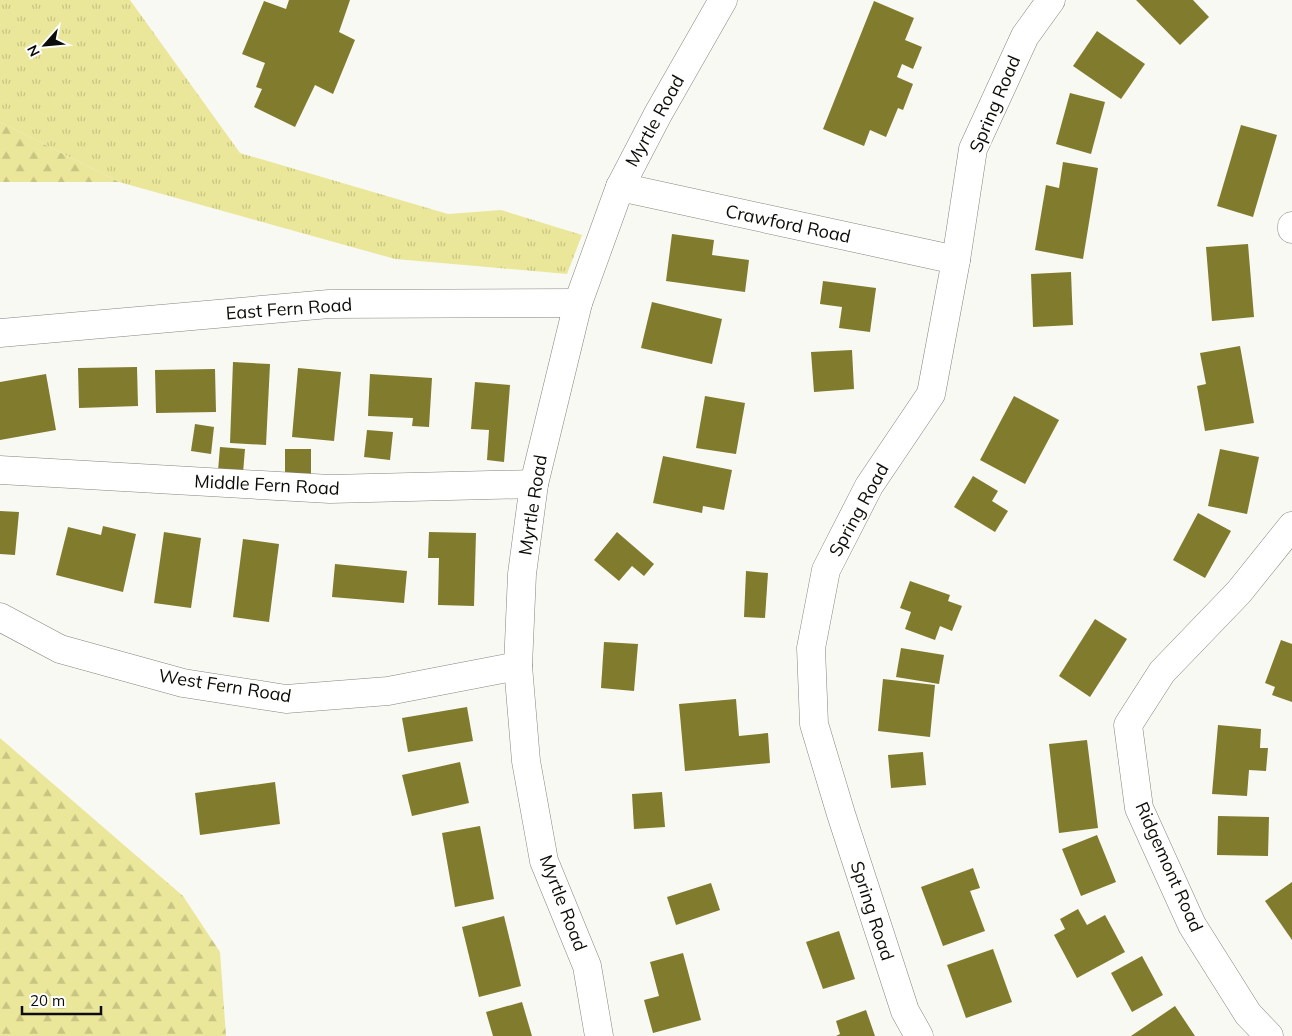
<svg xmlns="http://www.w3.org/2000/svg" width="1292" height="1036" font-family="Mulish,sans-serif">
  <defs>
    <pattern id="forest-firs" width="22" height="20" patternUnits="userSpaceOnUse" patternTransform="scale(1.25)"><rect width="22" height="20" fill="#eae79a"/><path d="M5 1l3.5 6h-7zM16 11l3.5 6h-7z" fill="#c8c583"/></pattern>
    <pattern id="park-tufts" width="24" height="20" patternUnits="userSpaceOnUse" patternTransform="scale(1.25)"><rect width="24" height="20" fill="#eae79a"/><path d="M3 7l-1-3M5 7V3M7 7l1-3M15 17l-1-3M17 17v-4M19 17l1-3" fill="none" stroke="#c8c583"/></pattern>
  </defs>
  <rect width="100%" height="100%" fill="#f9f9f3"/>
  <!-- forest -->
  <g fill="url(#forest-firs)">
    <polygon points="0,122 119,182 0,182"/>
    <polygon points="0,738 183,896 220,952 226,1036 0,1036"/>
  </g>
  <!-- park -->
  <polygon fill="url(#park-tufts)" points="0,0 130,0 240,153 448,214 501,210 582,235 567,274 395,259 119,182 0,122"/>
  <!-- building -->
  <g fill="#807b2d">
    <polygon points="289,0 350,0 339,32 355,40 333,94 315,85 295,127 254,107 262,89 256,87 265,63 242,54 264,1 286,9"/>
    <polygon points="1136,0 1193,0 1209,17 1180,45"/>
    <polygon points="874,1 914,18 905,40 922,47 913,69 902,64 897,77 913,84 903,110 898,108 886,137 870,130 864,146 823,129"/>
    <polygon points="1097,31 1145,64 1121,99 1073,66"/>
    <polygon points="1070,93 1105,102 1091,154 1056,144"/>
    <polygon points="1241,125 1277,135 1253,217 1217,206"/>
    <polygon points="1063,162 1098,168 1083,259 1035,250 1046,185 1059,188"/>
    <polygon points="672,234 714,240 712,255 749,260 745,292 666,281"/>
    <polygon points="1248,244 1254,317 1212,321 1206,247"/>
    <polygon points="1071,272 1073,325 1033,327 1031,274"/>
    <polygon points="823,281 876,288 870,332 839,328 842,307 820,304"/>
    <polygon points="652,302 722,319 712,364 641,348"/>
    <polygon points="1240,346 1254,423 1205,431 1197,386 1206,384 1200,353"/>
    <polygon points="852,350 854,389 814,392 811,352"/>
    <polygon points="233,362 270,364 266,445 230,443"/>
    <polygon points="137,367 138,406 79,408 78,368"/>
    <polygon points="298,368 341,372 334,441 292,437"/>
    <polygon points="215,369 216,412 156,413 155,370"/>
    <polygon points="46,374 56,430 0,440 0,382"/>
    <polygon points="370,374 432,378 429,427 412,426 413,418 368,416"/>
    <polygon points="475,382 510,385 504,462 487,460 489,430 471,429"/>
    <polygon points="705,396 745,403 736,454 696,448"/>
    <polygon points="1014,396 1059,420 1025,484 980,460"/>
    <polygon points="195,424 214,427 211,454 191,451"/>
    <polygon points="367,430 393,432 390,460 364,457"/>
    <polygon points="220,447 245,449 243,473 218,471"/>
    <polygon points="285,449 311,449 311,476 285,475"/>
    <polygon points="1220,449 1259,457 1247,514 1208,506"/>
    <polygon points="663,456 732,470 724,510 703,506 702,513 653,503"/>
    <polygon points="973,476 998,491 992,501 1008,511 995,532 954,507"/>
    <polygon points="0,511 19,512 15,555 0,554"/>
    <polygon points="1198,513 1231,531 1205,578 1173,560"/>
    <polygon points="103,526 136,534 123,592 56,575 68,527 101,535"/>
    <polygon points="164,532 201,538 191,608 154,603"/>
    <polygon points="429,532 476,533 474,606 438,605 439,558 428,558"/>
    <polygon points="617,532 654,564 644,576 632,566 619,581 594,560"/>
    <polygon points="243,539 279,544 269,622 233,617"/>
    <polygon points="335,564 407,571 404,603 332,597"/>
    <polygon points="746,571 768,573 765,618 744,617"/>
    <polygon points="910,581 950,595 948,601 962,606 952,631 940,626 935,640 905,629 911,612 900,608"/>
    <polygon points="1095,619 1127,639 1090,697 1059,676"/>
    <polygon points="1281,640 1292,644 1292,702 1272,695 1275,687 1265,683"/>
    <polygon points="604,642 638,644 634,691 601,688"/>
    <polygon points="901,648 944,655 939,684 896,677"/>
    <polygon points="883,679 935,685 930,737 878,731"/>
    <polygon points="736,699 739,736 768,733 770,763 685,771 679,704"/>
    <polygon points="467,707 473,741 408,752 402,718"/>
    <polygon points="1218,725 1261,729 1260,748 1268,748 1266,771 1249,770 1247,796 1212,794"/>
    <polygon points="1087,740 1098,828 1059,833 1049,744"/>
    <polygon points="923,752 926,785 891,788 888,755"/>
    <polygon points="460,762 469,803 412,816 402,775"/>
    <polygon points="275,782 280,824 200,835 195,793"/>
    <polygon points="662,792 665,827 634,829 632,794"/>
    <polygon points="1218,816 1269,817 1268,856 1217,855"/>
    <polygon points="480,826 494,899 455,907 442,833"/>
    <polygon points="1097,835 1116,882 1081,896 1062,849"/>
    <polygon points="973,868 980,888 970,891 985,931 943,946 921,887"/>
    <polygon points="1292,882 1292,940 1265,901"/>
    <polygon points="711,883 720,910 676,925 667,897"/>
    <polygon points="1078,909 1087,925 1105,915 1125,952 1077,978 1054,935 1065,929 1060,919"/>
    <polygon points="504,916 521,986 479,997 462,927"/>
    <polygon points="839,931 855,979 823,989 806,942"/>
    <polygon points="993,949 1012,1002 966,1018 947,965"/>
    <polygon points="683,953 701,1020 653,1033 644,1000 659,996 650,962"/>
    <polygon points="1142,956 1163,995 1132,1012 1111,973"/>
    <polygon points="522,1002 532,1036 493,1036 486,1012"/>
    <polygon points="1175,1006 1195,1036 1131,1036"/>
    <polygon points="866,1010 875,1036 836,1036 840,1034 836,1021"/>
  </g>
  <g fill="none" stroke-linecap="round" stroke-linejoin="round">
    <!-- street casing -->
    <g stroke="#858580" stroke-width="29">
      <g id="street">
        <polyline points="620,187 956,260"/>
        <polyline points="1292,226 1292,229"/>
        <polyline points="0,333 329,304 578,303"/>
        <polyline points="0,470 330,489 534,484"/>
        <polyline points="0,617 60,649 183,683 286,699 388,691 518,666"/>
        <polyline points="599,1036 587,966 544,861 526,761 518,666 522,574 534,484 578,303 620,187 658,114 723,0"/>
        <polyline points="919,1036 905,1011 841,814 814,724 811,648 826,570 869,486 931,394 956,260 973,149 1025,36 1051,0"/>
        <polyline points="1269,1036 1248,1014 1192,925 1139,808 1128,725 1162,672 1239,592 1292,526"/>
      </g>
    </g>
    <!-- street -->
    <use href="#street" stroke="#fff" stroke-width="28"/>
  </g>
  <g text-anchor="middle" stroke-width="4" stroke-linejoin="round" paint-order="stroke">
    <!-- street labels -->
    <g font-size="18" fill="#0c0c0a" stroke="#fffffe">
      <text transform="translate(995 104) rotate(-67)" y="6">Spring Road</text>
      <text transform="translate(655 121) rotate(-61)" y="6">Myrtle Road</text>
      <text transform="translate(788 224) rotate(12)" y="6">Crawford Road</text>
      <text transform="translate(289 309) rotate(-4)" y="6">East Fern Road</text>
      <text transform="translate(267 485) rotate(3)" y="6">Middle Fern Road</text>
      <text transform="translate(533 505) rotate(-81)" y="6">Myrtle Road</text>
      <text transform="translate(859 510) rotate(-61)" y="6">Spring Road</text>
      <text transform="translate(225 686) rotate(9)" y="6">West Fern Road</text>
      <text transform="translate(1169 867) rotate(66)" y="6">Ridgemont Road</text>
      <text transform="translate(563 903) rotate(69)" y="6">Myrtle Road</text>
      <text transform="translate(872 911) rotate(72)" y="6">Spring Road</text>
    </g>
  </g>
  <!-- north arrow -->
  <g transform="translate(45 45) rotate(243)" stroke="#fffffe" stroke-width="4" paint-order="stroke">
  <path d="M0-4L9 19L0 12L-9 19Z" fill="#0c0c0a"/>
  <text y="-8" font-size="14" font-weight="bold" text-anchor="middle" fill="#0c0c0a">N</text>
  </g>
  <!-- scale -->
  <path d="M22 1006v8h79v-8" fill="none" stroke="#0c0c0a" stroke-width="2.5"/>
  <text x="30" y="1006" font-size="15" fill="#0c0c0a" stroke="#fffffe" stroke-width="4" paint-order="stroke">20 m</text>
</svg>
